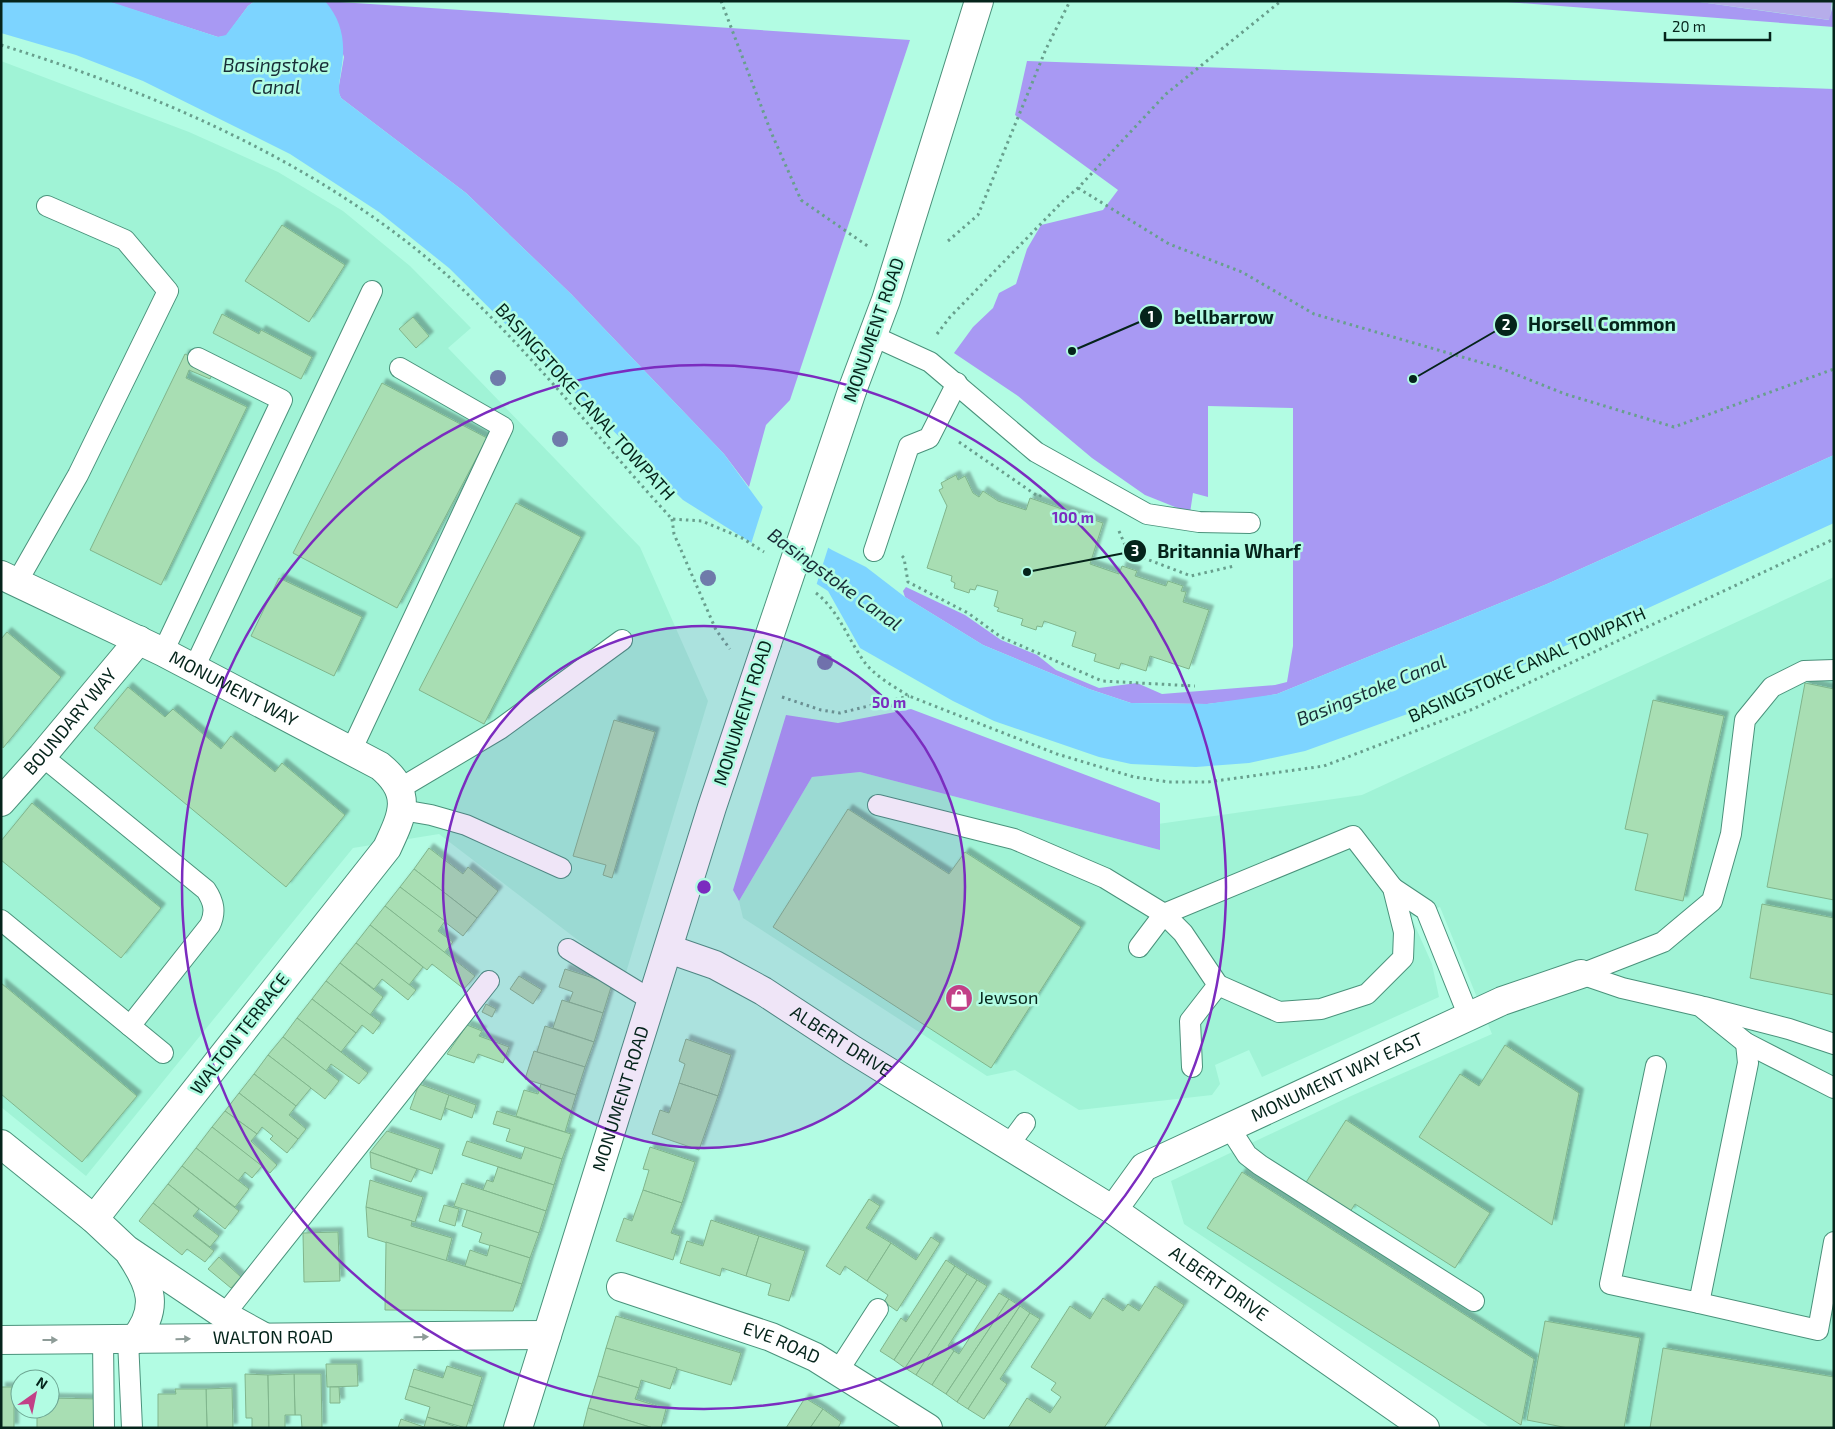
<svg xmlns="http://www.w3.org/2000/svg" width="1835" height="1429" font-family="'Exo 2',sans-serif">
  <defs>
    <filter id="shadow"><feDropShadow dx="4.5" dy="-4.5" stdDeviation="1" flood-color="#0004"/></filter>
  </defs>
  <rect width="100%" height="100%" fill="#b2fce3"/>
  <!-- built -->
  <g fill="#a0f3d6">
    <polygon points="1,61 189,132 278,172 343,211 410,266 471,328 448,348 640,547 708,701 625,976 439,834 353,848 86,1176 1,1107"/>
    <polygon points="1834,577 1834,1428 1491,1428 1184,1224 1171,1181 1351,1096 1492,1034 1440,907 1411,917 1432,964 1439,997 1262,1077 1249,1050 1215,1065 1220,1084 1212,1095 1079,1110 1015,1070 987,1076 743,918 739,901 812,777 860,772 1160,850 1158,824 1362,795"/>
  </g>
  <!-- green -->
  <polygon fill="#b6adea" points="1693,1 1832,1 1830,20"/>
  <!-- forest -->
  <g fill="#a899f3">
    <polygon points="255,1 248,6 226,36 218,37 109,2"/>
    <polygon points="325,1 910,40 790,400 766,425 749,487 724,454 571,294 466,193 341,98 338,91 344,57"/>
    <polygon points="1495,1 1693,1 1829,20 1834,1 1834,27"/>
    <polygon points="1027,61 1834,89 1834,455 1547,584 1277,694 1250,699 1207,704 1131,703 1089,689 983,645 905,597 903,591 906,587 965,615 1001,640 1037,655 1056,670 1099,688 1137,683 1162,694 1275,685 1287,682 1293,646 1293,408 1208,406 1208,497 1193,493 1190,513 1145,495 1092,458 1018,396 954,353 973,327 993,308 999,293 1016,284 1027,249 1041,225 1103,210 1118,190 1015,115"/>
    <polygon points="911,709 1160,803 1160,850 860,772 812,777 739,901 733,890 786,715 838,723"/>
  </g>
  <!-- water -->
  <path fill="#7dd4ff" d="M1 1H108L218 37 226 35 248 6 255 1H325C343 22 346 44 341 71 340 81 337 89 341 98L466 193 571 294 724 454 765 510 832 550 866 567 905 597 983 645 1089 689 1131 703 1207 704 1277 694 1547 584 1834 455V523L1449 699 1305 751 1249 763 1196 767 1131 764 1099 757 994 721 953 701 860 648 828 591 683 500 449 268 379 212 290 154 143 81 76 55 1 33Z"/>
  <!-- pier -->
  <polygon fill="#b2fce3" points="764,503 767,508 829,545 816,586 751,544"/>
  <!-- building -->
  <g fill="#a8deb3" stroke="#80b58c" filter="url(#shadow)">
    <polygon points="282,225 345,265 309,322 245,281"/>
    <polygon points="222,314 259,334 261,330 312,357 301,379 213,333"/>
    <polygon points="413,317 429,336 416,348 399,329"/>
    <polygon points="185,354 215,368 210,379 189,370 186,378 247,407 161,585 90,550"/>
    <polygon points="382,383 487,438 397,608 293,553"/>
    <polygon points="956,475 958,480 965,476 973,493 979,497 983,491 998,501 1026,510 1030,498 1103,523 1090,564 1119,574 1122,566 1137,571 1135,576 1166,586 1168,581 1183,586 1181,591 1186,592 1183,602 1209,610 1189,669 1150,656 1146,671 1121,663 1119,669 1094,661 1096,654 1072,646 1076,632 1044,621 1042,627 1037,626 1036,630 1021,625 1023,619 997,611 999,608 994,606 998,591 977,585 975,590 970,589 969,593 954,588 955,583 951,581 952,576 927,568 947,506 939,490 943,488 941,483"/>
    <polygon points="516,503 581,537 484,724 419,690"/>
    <polygon points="279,578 362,617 334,676 251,636"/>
    <polygon points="7,632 61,677 3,748 1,639"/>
    <polygon points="1805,683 1834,689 1834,900 1767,887"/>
    <polygon points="128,687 165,717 173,709 221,749 231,736 275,772 282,763 345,815 286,887 94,728"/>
    <polygon points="1653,700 1724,716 1683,901 1635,890 1648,834 1625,829"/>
    <polygon points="614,720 655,732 612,878 603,875 606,865 573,856"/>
    <polygon points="32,803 161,908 121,958 1,860 1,841"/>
    <polygon points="848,809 949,874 965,852 1081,927 991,1068 773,927"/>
    <polygon points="429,848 463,874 468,867 498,891 477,918 414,869"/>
    <polygon points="414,869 477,918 463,936 400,887"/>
    <polygon points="400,887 445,921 438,931 453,942 444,953 385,906"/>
    <polygon points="1762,904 1834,918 1834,995 1750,978"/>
    <polygon points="385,906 475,976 464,989 432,964 427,970 370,925"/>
    <polygon points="370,925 423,967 409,985 356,943"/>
    <polygon points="356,943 416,990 408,1000 382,979 374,989 340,963"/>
    <polygon points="340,963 383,997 370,1015 326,981"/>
    <polygon points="565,969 612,984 603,1013 569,1002 573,992 559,987"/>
    <polygon points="519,976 542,990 533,1004 510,989"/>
    <polygon points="326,981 381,1023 373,1034 362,1025 356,1033 312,999"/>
    <polygon points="1,983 137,1096 82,1162 1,1094"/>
    <polygon points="312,999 356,1033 341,1052 297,1018"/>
    <polygon points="562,1000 603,1013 594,1042 553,1028"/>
    <polygon points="486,1004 496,1009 492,1017 482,1012"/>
    <polygon points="297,1018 368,1073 359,1084 331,1064 326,1071 283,1037"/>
    <polygon points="467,1025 482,1031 479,1036 509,1047 503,1063 478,1054 474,1063 447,1054"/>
    <polygon points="545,1026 594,1042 585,1067 537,1052"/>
    <polygon points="283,1037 339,1081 325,1099 268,1055"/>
    <polygon points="686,1039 731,1055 718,1096 679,1083 685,1064 679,1061"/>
    <polygon points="1505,1045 1579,1093 1552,1225 1419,1137 1460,1074 1479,1086"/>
    <polygon points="534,1051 585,1067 576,1095 525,1079"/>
    <polygon points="268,1055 311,1088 296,1106 254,1074"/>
    <polygon points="254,1074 296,1106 289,1115 306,1129 298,1139 239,1093"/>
    <polygon points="679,1083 718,1096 699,1150 652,1134 660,1110 669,1113"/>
    <polygon points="419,1084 449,1095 441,1120 410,1109"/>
    <polygon points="541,1084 576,1095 565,1132 516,1116 524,1090 538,1094"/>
    <polygon points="239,1093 298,1139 287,1153 270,1139 273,1136 262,1127 257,1134 225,1111"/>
    <polygon points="449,1095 476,1105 472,1118 445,1108"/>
    <polygon points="225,1111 257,1134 251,1141 277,1165 270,1173 212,1127"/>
    <polygon points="497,1111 571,1134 562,1159 506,1141 510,1129 493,1124"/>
    <polygon points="1346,1120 1490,1213 1455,1268 1355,1204 1350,1212 1305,1184"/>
    <polygon points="212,1127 262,1166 252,1178 245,1172 238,1181 196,1148"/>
    <polygon points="387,1131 440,1149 432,1174 370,1152"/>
    <polygon points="467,1141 521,1159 525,1147 562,1159 554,1185 462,1155"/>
    <polygon points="650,1147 695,1162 682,1203 643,1190 649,1170 643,1169"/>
    <polygon points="196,1148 249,1189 235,1207 182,1166"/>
    <polygon points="370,1152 417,1169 411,1182 371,1168"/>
    <polygon points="182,1166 239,1211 225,1229 168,1184"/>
    <polygon points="498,1167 554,1185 546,1211 483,1190 487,1180 493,1182"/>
    <polygon points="1242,1172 1534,1359 1521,1425 1207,1228"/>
    <polygon points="370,1180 423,1197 415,1222 366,1207"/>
    <polygon points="462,1183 546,1211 539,1233 454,1206"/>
    <polygon points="168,1184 199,1209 193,1216 219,1236 210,1247 153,1203"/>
    <polygon points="643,1190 682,1203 671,1233 680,1236 673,1260 616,1241 624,1218 632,1221"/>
    <polygon points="869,1199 880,1206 866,1228 891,1243 867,1281 845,1266 840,1275 826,1266"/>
    <polygon points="153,1203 214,1251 205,1262 187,1249 182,1255 139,1221"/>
    <polygon points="444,1205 459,1209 455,1226 439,1221"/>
    <polygon points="366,1207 412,1221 411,1226 452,1238 446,1261 368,1237"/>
    <polygon points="467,1210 539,1233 530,1258 479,1242 482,1233 462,1226"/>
    <polygon points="711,1220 759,1236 746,1276 722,1268 720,1276 680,1263 687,1241 703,1246"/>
    <polygon points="338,1232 340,1281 304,1282 303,1233"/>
    <polygon points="759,1236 805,1251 789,1301 768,1295 771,1284 746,1276"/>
    <polygon points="931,1237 940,1243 897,1311 884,1302 888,1295 867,1281 891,1243 916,1260"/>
    <polygon points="386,1242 522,1284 513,1311 385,1310"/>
    <polygon points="490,1245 530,1258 522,1284 465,1266 470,1250 487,1256"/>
    <polygon points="219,1257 241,1277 231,1288 208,1269"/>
    <polygon points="946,1260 955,1266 894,1360 880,1351 901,1318 906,1322"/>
    <polygon points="955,1266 967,1274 905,1368 894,1360"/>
    <polygon points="967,1274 977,1280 916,1375 905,1368"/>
    <polygon points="977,1280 987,1286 948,1346 954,1351 932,1385 916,1375"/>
    <polygon points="1155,1286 1184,1305 1104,1428 1008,1428 1027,1398 1050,1413 1061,1397 1051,1390 1056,1383 1031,1367 1070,1306 1090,1319 1103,1298 1123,1311 1128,1304 1139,1311"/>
    <polygon points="999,1293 1009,1299 946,1394 932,1385 954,1351 959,1354"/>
    <polygon points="1009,1299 1020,1306 957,1402 946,1394"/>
    <polygon points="1020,1306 1030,1313 968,1409 957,1402"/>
    <polygon points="1030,1313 1040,1319 1000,1379 1007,1384 984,1419 968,1409"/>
    <polygon points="616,1316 741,1353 731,1385 606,1348"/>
    <polygon points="1545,1321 1640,1338 1624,1428 1568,1428 1527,1420"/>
    <polygon points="606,1348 677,1368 670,1389 641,1380 639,1388 598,1376"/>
    <polygon points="1663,1348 1834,1377 1834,1428 1650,1428"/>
    <polygon points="326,1364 357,1364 358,1386 327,1387"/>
    <polygon points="447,1366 482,1377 473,1406 409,1386 414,1369 443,1378"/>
    <polygon points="245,1374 268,1375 269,1428 252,1428 252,1418 246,1418"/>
    <polygon points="294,1374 321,1374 322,1428 302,1428 301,1415 295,1415"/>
    <polygon points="294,1374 295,1415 285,1415 285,1428 269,1428 268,1375"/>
    <polygon points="598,1376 639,1388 635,1399 666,1409 661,1428 653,1428 588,1408"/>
    <polygon points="409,1386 473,1406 466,1428 427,1417 430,1407 405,1399"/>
    <rect x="1" y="1387" width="13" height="41"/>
    <polygon points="330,1387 339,1387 340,1403 330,1403"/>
    <polygon points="232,1388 233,1428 207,1428 206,1389"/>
    <polygon points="175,1389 206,1389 207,1428 158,1428 158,1394 176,1394"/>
    <polygon points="50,1398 101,1399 96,1428 37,1428 37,1409 50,1409"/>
    <polygon points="805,1398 823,1409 810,1428 786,1428"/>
    <polygon points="588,1408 653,1428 583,1428"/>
    <polygon points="823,1409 841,1422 838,1428 810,1428"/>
    <polygon points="427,1417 460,1428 398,1428 401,1419 424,1427"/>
  </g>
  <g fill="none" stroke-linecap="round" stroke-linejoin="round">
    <!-- lane casing -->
    <g stroke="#4a927b" stroke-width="22">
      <g id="lane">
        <polyline points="873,336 930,362 1036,452 1147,514 1199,522 1250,523"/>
        <polyline points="874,551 909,446 929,438 957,383"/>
        <polyline points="17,582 78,475 168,291 125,240 47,206"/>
        <polyline points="163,652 282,400 198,358"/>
        <polyline points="194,668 372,291"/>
        <polyline points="351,751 503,427 400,368"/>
        <path d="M42 756 206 890C214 902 216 912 210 925L130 1026"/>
        <polyline points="399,789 500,729 622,640"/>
        <polyline points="878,805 1014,839 1105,878 1164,914 1183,933 1218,985 1190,1021 1192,1067"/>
        <polyline points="402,810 431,815 466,825 561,868"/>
        <polyline points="1393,888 1426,910 1469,1017"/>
        <polyline points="1,920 163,1053"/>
        <polyline points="1139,947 1164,914 1353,836 1393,888 1404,932 1403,958 1367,994 1321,1009 1279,1012 1218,985"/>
        <polyline points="568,949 653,1001"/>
        <polyline points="1581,974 1663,942 1712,901 1731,834 1745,720 1772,687 1804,671 1834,670"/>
        <polyline points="1581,974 1622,988 1700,1006 1746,1043 1834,1088"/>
        <polyline points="1704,1007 1789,1029 1834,1044"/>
        <polyline points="1656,1066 1610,1284 1699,1303 1748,1063 1746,1043"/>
        <polyline points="1229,1127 1247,1155 1260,1165 1474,1301"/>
        <polyline points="1008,1146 1025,1123"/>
        <polyline points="1699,1303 1818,1330 1834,1242"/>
        <polyline points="224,1315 489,981"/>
        <polyline points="103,1340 104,1428"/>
        <polyline points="128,1340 132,1428"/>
        <polyline points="838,1371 878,1309"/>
      </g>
    </g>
    <!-- street casing -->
    <g stroke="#4a927b" stroke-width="30">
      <g id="street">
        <path id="s1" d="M1 575 163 652 380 766C413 793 403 814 387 848L94 1219"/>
        <path id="s2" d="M1 802 42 756 139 640"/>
        <polyline points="1,1144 94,1219 126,1249 224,1315 264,1337"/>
        <path id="s3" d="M1113 1210 1144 1167 1502 1001 1581 974"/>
        <path d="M130 1254C151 1285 160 1308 134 1340"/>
        <path id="s4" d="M621 1287 771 1337 815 1357 928 1428"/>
        <path id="s5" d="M1 1340 547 1335"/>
      </g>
    </g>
    <!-- secondary casing -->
    <g stroke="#4a927b" stroke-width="30">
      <g id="secondary">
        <polyline points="853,388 886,300 979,1"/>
        <path id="s6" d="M669 949 715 965 763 991 853 1050 1113 1210 1425 1428"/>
        <path id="s7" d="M518 1428 712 807 767 643"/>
      </g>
    </g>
    <!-- path -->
    <g stroke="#689f8d" stroke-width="3" stroke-dasharray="2.5 4" stroke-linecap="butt">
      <polyline points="721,1 771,132 801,200 869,247"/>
      <path d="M1 45C165 96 331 168 459 286 536 358 601 442 672 519L702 521 742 538 764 552"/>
      <polyline points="1078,188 1169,244 1242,272 1314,314 1500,368 1565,394 1674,427 1834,369"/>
      <polyline points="948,241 978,215 1046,49 1070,1"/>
      <polyline points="937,334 950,317 1064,200 1078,188 1166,94 1281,1"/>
      <polyline points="959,442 1039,497 1047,489"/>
      <polyline points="672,519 674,534 716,630 730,649"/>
      <polyline points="1119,531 1128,552 1191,576 1234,566"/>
      <polyline points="902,556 904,558 908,582 968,613 1001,637 1102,681 1195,686"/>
      <path d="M816 593C838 610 847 637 863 660 873 675 893 686 909 696L1057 754 1134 777 1169 782H1208L1324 766 1473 709 1834 539"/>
      <polyline points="782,697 821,710 840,713 909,696"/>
    </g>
    <!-- lane -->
    <use href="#lane" stroke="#fff" stroke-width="20"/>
    <!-- street -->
    <use href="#street" stroke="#fff" stroke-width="28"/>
    <!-- secondary -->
    <use href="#secondary" stroke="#fff" stroke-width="28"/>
    <!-- secondary-bridge casing -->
    <g stroke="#4a927b" stroke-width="30" stroke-linecap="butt">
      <polyline id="secondary-bridge" points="767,643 853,388"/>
    </g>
    <!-- secondary-bridge -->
    <use href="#secondary-bridge" stroke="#fff" stroke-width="28"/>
  </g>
  <!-- trees -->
  <g fill="#6f7baa">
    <circle cx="498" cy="378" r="8"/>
    <circle cx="560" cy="439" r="8"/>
    <circle cx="708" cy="578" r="8"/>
    <circle cx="825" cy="662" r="8"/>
  </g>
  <!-- one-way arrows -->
  <defs><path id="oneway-solid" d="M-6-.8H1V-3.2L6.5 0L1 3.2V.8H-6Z" transform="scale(1.25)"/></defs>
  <g fill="#8e9c98">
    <use href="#oneway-solid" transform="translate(421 1337) rotate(-1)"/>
    <use href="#oneway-solid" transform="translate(183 1339) rotate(-1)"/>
    <use href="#oneway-solid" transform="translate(50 1340)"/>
  </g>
  <!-- distance rings -->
  <circle cx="704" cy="887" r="261" fill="#7b2cbf" fill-opacity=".12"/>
  <g fill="none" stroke="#7b2cbf" stroke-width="2.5">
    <circle cx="704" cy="887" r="261"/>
    <circle cx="704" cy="887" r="522"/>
  </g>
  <!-- icons -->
  <defs>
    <g id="shop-disc" transform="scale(1.4375)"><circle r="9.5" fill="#c24087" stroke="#b2fce3"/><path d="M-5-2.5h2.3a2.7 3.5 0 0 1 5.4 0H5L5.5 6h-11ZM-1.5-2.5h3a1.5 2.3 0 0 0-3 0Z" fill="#fff"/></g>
  </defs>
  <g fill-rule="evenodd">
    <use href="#shop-disc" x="959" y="998"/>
  </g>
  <g text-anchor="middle" stroke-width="5" stroke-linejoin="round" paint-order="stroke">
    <!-- street labels -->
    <g font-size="18" fill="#05241b" stroke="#b2fce3">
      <text transform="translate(874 330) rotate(-71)" y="6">MONUMENT ROAD</text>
      <text transform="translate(585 402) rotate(48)" y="6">BASINGSTOKE CANAL TOWPATH</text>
      <text transform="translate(1527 665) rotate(-24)" y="6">BASINGSTOKE CANAL TOWPATH</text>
      <text dy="6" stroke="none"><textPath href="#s1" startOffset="259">MONUMENT WAY</textPath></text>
      <text transform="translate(743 713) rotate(-72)" y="6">MONUMENT ROAD</text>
      <text dy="6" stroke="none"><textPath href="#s2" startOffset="106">BOUNDARY WAY</textPath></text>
      <text transform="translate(240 1034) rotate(-52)" y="6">WALTON TERRACE</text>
      <text dy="6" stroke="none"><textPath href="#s6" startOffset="196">ALBERT DRIVE</textPath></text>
      <text dy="6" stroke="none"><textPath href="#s3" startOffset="266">MONUMENT WAY EAST</textPath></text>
      <text dy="6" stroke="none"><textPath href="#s7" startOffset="345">MONUMENT ROAD</textPath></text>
      <text dy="6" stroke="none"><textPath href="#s6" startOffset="645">ALBERT DRIVE</textPath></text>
      <text dy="6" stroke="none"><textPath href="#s5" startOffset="272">WALTON ROAD</textPath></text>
      <text dy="6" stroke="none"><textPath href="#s4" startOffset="170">EVE ROAD</textPath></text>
    </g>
    <!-- poi labels -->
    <g font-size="18" fill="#05241b" stroke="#b2fce3" text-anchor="start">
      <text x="978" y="1004">Jewson</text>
    </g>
    <!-- water labels -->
    <g font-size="19" font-style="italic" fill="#182d37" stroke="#b2fce3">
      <text x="276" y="72">Basingstoke<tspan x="276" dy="22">Canal</tspan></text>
      <text transform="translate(835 579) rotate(36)" y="7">Basingstoke Canal</text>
      <text transform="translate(1371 690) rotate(-22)" y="7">Basingstoke Canal</text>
    </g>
  </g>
  <circle cx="704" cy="887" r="8" fill="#7b2cbf" stroke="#b2fce3" stroke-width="2.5"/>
  <g font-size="15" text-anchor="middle" font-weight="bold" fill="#7b2cbf" stroke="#b2fce3" stroke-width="5" stroke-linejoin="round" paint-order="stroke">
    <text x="1073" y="523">100 m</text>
    <text x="889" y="708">50 m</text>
  </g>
  <!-- callouts -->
  <path fill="none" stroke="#05241b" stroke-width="2" d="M1072 351L1151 317M1413 379L1506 325M1027 572L1135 551"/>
  <g fill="#05241b" stroke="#b2fce3" stroke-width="2">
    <circle cx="1072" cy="351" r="5"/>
    <circle cx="1413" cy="379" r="5"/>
    <circle cx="1027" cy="572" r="5"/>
    <circle cx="1151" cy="317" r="12"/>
    <circle cx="1506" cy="325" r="12"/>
    <circle cx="1135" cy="551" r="12"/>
  </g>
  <g font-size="15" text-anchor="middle" font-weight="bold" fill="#fff">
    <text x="1151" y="322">1</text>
    <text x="1506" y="330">2</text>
    <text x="1135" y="556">3</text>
  </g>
  <g font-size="19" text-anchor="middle" font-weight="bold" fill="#05241b" stroke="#b2fce3" stroke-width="5" stroke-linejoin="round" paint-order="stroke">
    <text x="1224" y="324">bellbarrow</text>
    <text x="1602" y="331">Horsell Common</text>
    <text x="1229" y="558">Britannia Wharf</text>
  </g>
  <!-- border -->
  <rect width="1835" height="1429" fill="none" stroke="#05241b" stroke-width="5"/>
  <!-- north arrow -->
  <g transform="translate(35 1394) rotate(33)"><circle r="24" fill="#b2fce3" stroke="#6da693"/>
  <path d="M0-4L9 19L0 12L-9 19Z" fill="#c24087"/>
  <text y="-8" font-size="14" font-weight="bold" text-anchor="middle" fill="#05241b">N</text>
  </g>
  <!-- scale -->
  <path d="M1665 32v8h105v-8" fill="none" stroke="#05241b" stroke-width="2.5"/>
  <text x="1672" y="32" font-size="15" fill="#05241b" stroke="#b2fce3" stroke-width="4" paint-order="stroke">20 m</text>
</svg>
